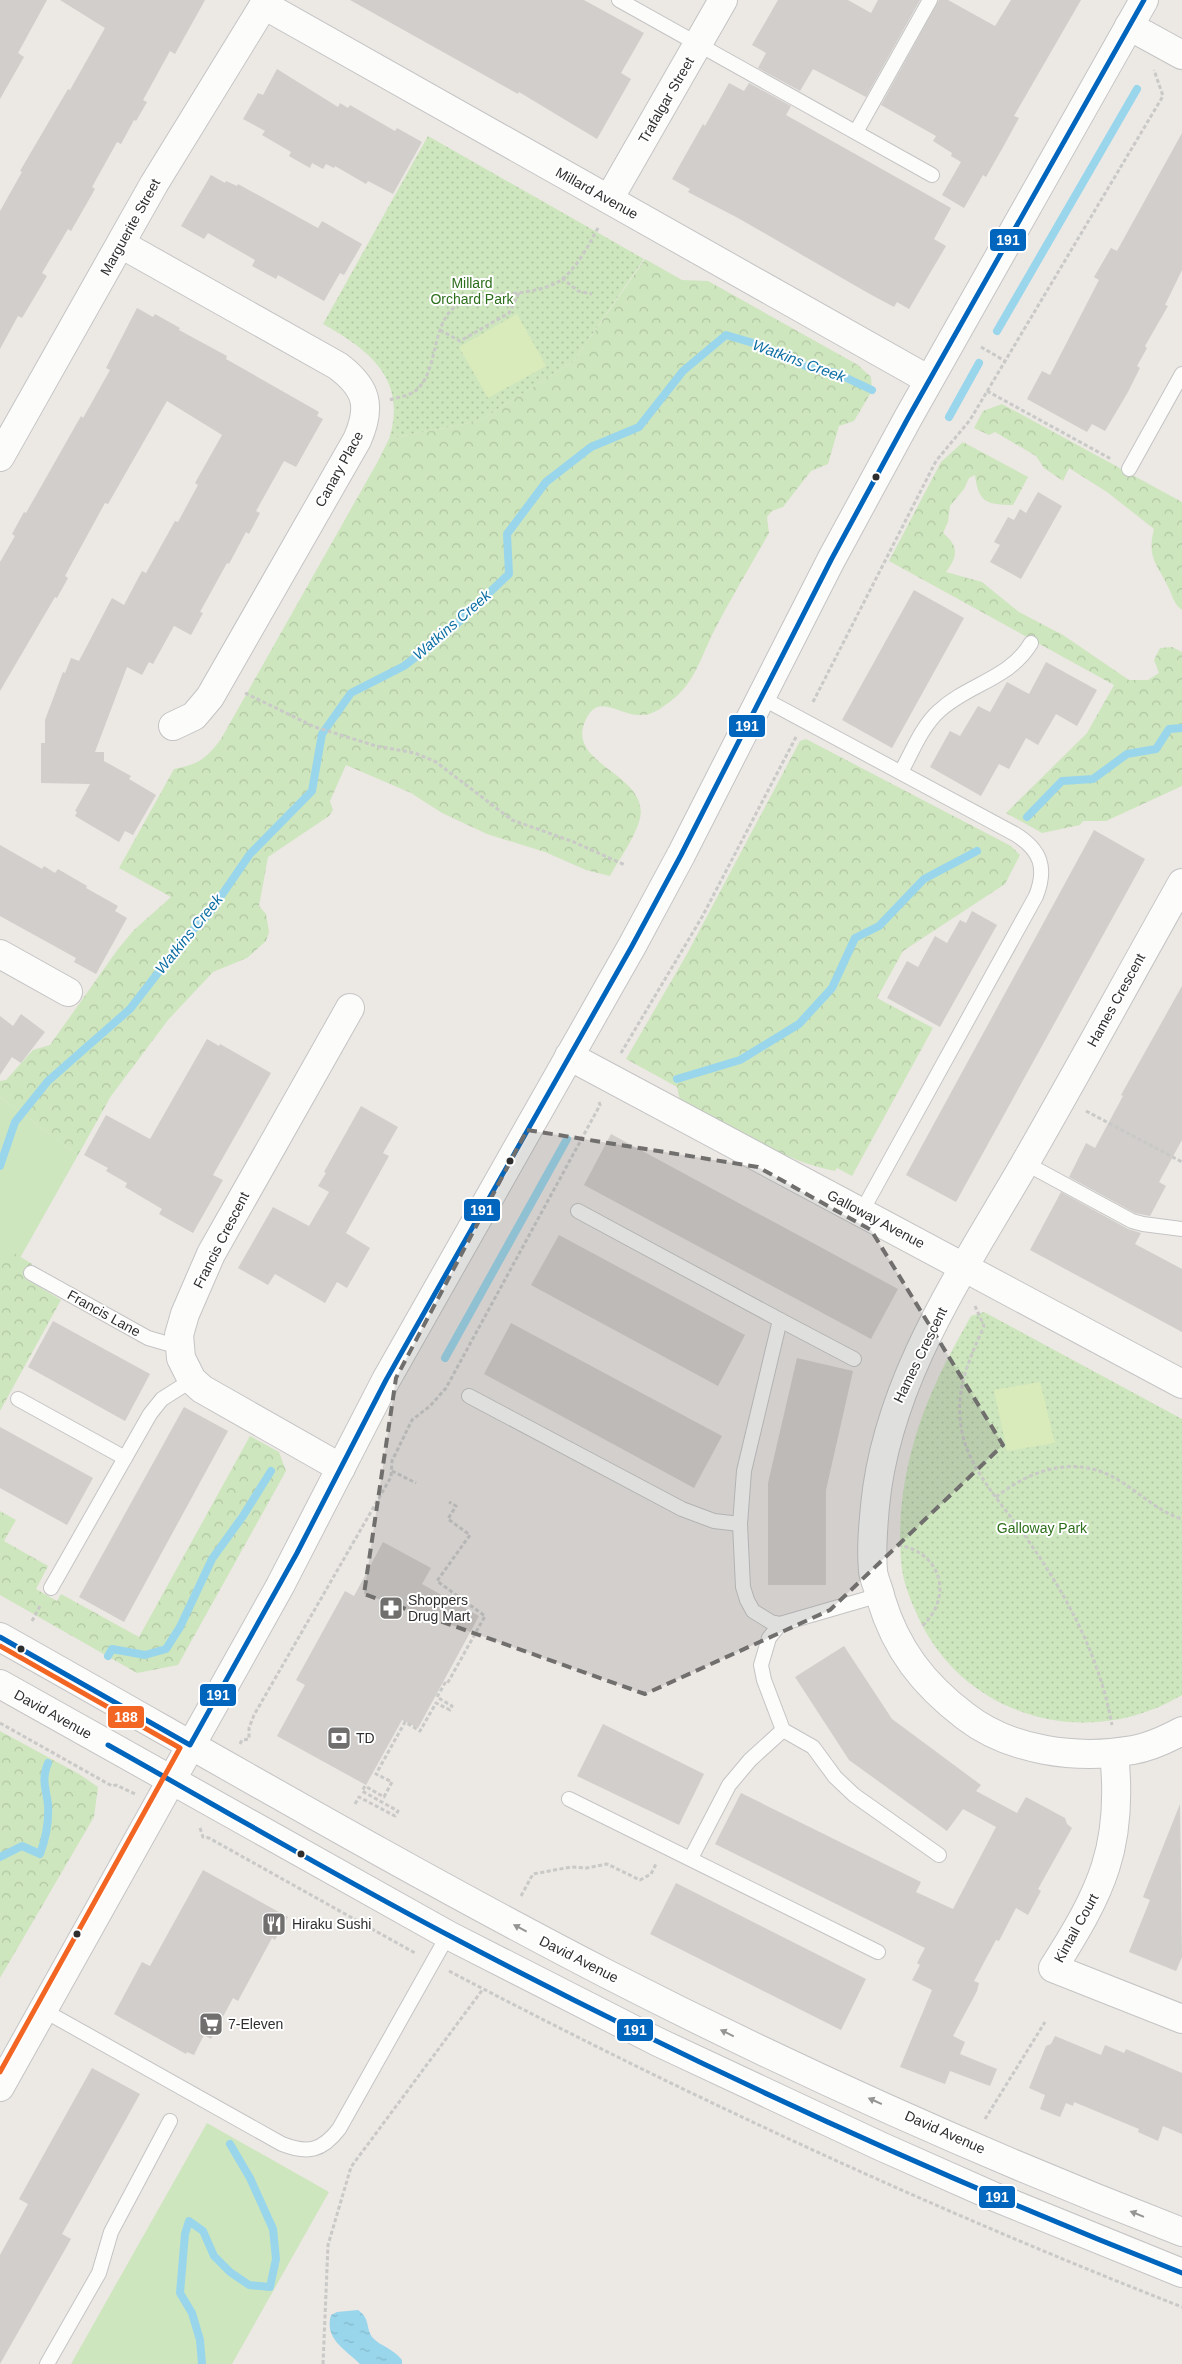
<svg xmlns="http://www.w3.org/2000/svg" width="1182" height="2364" font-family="Helvetica,sans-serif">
  <defs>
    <pattern id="forest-crowns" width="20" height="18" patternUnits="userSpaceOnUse" patternTransform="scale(1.25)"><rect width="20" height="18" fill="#cee6be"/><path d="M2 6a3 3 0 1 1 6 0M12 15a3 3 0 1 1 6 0" fill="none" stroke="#b1c6a4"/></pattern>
    <pattern id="park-dots" width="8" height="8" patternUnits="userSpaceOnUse" patternTransform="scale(1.25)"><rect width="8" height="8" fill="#cee6be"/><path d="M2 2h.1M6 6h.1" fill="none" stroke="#b1c6a4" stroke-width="1.8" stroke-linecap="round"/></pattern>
    <pattern id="water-ripples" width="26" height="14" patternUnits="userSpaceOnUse" patternTransform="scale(1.25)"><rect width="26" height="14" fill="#99d6ec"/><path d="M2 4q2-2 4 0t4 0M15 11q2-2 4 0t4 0" fill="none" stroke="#84b8cb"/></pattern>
  </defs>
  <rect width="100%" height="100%" fill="#ece8e4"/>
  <!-- grass -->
  <g fill="#cee6be">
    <polygon points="0,1097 78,1155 20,1258 0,1244"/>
    <polygon points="207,2123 329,2192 232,2364 71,2364"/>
  </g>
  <!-- forest -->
  <g fill="url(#forest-crowns)">
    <path d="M645 259 682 280 708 281 858 365 871 377 872 391 854 421 839 426 828 464 811 471 783 507 772 511 767 517 769 533C751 565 732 597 715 629 702 654 695 683 672 700 663 707 653 715 642 715 619 717 597 689 584 724 569 766 654 776 639 822 633 841 619 859 610 876L586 870 545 852 487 834 442 813 411 793 346 765 330 801 333 810 329 816 268 857 259 906 266 914 269 932 266 941 247 958 213 972 168 1020 111 1096 78 1155 0 1097V1081L6 1080 33 1050 50 1045 118 949 134 930 171 897 119 868 174 769C199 764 206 759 221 739L378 461 389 439 479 421 574 361Z"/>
    <path d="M1002 404 1182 502V610C1175 605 1173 598 1170 591 1159 565 1146 560 1154 529L1107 492 1069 468 1063 481 1044 468 1036 456 995 432 989 435 974 428 983 411Z"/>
    <path d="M963 442 1028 477 1013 505C987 505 978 502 975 475L969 478 964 489 950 506 948 522 943 533C959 546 958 556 946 572L982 582 1019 612 1063 635 1129 680H1148L1159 673 1154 660 1160 648 1172 647 1182 652V786L1106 821H1083L1080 825 1042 833 1006 813 1087 733 1114 685 889 561 941 462Z"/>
    <path d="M806 739 1011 846 1020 855 1005 884 903 951 877 998 933 1028 852 1176 837 1168 835 1171C782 1161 727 1125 680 1101L677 1087 626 1059 687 954 800 741Z"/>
    <polygon points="0,1244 32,1264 25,1278 61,1300 0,1411"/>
    <polygon points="250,1436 279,1452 286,1471 178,1665 137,1673 0,1595 0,1511 16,1520 4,1541 48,1566 36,1589 57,1601 61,1594 139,1637"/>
    <polygon points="0,1731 79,1774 98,1787 94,1817 0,1978"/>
  </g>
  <!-- park -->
  <g fill="url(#park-dots)">
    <path d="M428 136 644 259 574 361 479 421 389 439C408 379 369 350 323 324Z"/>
    <path d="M984 1312 1182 1419V1695C1089 1751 968 1719 920 1621 911 1602 902 1581 901 1560 896 1501 911 1436 936 1383 946 1360 959 1338 971 1316Z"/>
  </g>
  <!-- pitch -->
  <g fill="#d9eabb">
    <polygon points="517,314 546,366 488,398 459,347"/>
    <polygon points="1040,1382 1055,1443 1007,1451 994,1390"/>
  </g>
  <!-- water -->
  <path fill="url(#water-ripples)" d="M358 2310C371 2319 365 2328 373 2338 380 2346 393 2348 402 2360V2364H360C345 2349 324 2339 331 2315L337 2312Z"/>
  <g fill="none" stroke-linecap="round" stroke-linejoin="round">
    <!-- stream -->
    <g stroke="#99d6ec" stroke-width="8">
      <polyline points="997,331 1137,89"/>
      <polyline points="949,417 979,363"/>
      <polyline points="1027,817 1062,781 1093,779 1127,754 1156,749 1169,729 1182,728"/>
      <polyline points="677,1079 740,1060 799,1024 832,988 855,938 879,926 924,879 977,851"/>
      <polyline points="0,1166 15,1122 48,1081 130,1009 185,938 208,915 250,854 312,791 322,734 351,693 404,666 446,634 509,574 507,534 546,482 591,447 639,427 683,371 726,335 763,346 810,368 836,373 872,390"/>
      <polyline points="445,1358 567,1139"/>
      <polyline points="108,1656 112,1649 145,1655 166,1649 180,1627 212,1559 243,1516 271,1471"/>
      <path d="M0 1857 22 1846 40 1854C46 1838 49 1822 48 1805 46 1787 41 1781 48 1763"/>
      <polyline points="202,2364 200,2340 192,2313 180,2293 185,2234 189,2221 203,2231 214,2256 230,2272 249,2285 270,2287 276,2259 273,2229 250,2178 230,2144"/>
    </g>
  </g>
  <!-- building -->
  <g fill="#d1cecb">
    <polygon points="0,0 47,0 18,53 24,57 0,99"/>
    <polygon points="60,0 205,0 175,54 170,51 143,100 147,102 136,121 134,120 121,144 117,142 92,187 95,189 71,231 68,229 42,273 47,276 22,318 18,316 0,349 0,211 22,172 20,171 68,89 70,90 105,28"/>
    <polygon points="350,0 584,0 644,33 621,73 631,79 597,139 519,92 518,94"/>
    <polygon points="778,0 848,0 871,13 878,0 920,0 866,97 813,69 800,91 758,68 766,53 752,45"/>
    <polygon points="939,0 948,0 995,26 1011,0 1081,0 1014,116 1019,118 1002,149 986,177 983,175 964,208 942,195 961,162 951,156 952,153 933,141 936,136 881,105"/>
    <polygon points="277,69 338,107 340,103 348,108 350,105 395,131 397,128 422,142 393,194 368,181 366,184 335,166 334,168 326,164 323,169 312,163 310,168 289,156 291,152 262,135 265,131 243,119 258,93 263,95"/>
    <polygon points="729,83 744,91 749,83 791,106 786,115 951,208 934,239 946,246 909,309 897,302 894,307 868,293 738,218 688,192 690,189 672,179 703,124 705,126"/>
    <polygon points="1182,133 1182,270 1165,305 1168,306 1145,346 1147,348 1137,366 1140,368 1128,392 1105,431 1092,424 1087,432 1027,399 1042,371 1050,375 1099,280 1094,277 1111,248 1117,251"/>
    <polygon points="211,175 225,183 226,181 237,186 238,184 318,228 322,221 362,244 344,275 340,273 324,301 278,275 276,279 252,266 255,260 208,233 204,239 181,226"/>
    <polygon points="137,308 153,317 155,314 180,328 179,330 227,356 226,359 319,412 317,416 323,419 296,467 284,461 256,511 260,513 249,534 246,532 229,564 227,563 200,612 203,613 191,635 174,626 153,664 149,662 142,675 127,667 95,752 104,752 104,761 131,776 129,779 156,795 133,835 125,831 119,842 75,816 77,812 75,811 90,784 41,783 41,743 45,743 45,720 63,672 65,673 71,658 79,661 112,598 124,605 142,571 146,573 175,521 178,522 198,485 195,483 222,435 167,401 108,504 105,503 65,576 68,578 57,598 55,597 0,691 0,562 15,536 12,534 24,512 26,513 81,416 83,418 110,370 106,368"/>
    <polygon points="1038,492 1062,506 1021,579 990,562 1000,545 994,542 1008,517 1014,520 1020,509 1026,513"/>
    <polygon points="914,590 964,618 892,748 842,720"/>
    <polygon points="1046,662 1097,690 1077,726 1056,714 1038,745 1026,738 1009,769 999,764 981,796 930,767 950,731 960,736 978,706 990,712 1007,682 1029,694"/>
    <polygon points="1094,830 1145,859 956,1202 906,1175"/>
    <polygon points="0,845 42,869 44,866 55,873 58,869 87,886 86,888 118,906 115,911 127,918 96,974 74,962 76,958 0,916"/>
    <polygon points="972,911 997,925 940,1027 887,998 907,961 918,967 935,936 947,943 960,920 966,923"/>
    <polygon points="1182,986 1182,1140 1159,1182 1166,1186 1150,1216 1135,1213 1069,1177 1086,1143 1095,1148 1123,1096 1121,1095"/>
    <polygon points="21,1014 45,1032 21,1063 12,1057 0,1075 0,1016 13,1026"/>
    <polygon points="207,1039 219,1046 220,1044 271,1073 213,1175 223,1180 193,1233 159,1214 162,1209 125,1187 127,1183 106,1171 108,1168 84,1155 106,1115 150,1139"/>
    <polygon points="361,1106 398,1127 383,1153 389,1156 346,1233 370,1248 347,1288 337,1282 325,1303 275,1274 268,1285 238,1268 273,1207 309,1226 329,1192 318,1186 326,1173 324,1172"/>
    <polygon points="611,1134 898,1289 871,1339 584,1185"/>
    <polygon points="1061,1192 1128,1229 1141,1233 1135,1244 1182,1269 1182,1332 1030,1250"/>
    <polygon points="559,1235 745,1335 718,1386 531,1285"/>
    <polygon points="53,1321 150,1374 125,1421 28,1367"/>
    <polygon points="511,1323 722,1436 694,1488 484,1374"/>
    <polygon points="797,1358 853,1371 826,1490 826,1585 768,1585 768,1483"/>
    <polygon points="184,1407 228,1431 124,1622 79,1597"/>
    <polygon points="0,1427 93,1478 67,1525 0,1488"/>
    <polygon points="383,1542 431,1568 422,1584 479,1616 418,1728 402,1720 366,1785 277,1736 305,1685 296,1680 345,1591 354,1596"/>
    <polygon points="844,1646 892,1719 981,1785 976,1791 1017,1813 1026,1797 1065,1818 1067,1824 1072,1828 1038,1889 1041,1891 1028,1915 1016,1908 999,1941 996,1940 974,1981 979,1983 977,1991 953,2036 965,2042 960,2054 997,2069 990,2086 950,2071 945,2084 900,2067 932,1990 912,1980 920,1965 917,1963 925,1948 715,1844 741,1793 921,1882 916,1892 953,1909 996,1827 963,1809 947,1831 849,1760 795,1677"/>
    <polygon points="603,1724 704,1774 679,1825 577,1776"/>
    <polygon points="1180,1804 1182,1957 1176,1971 1129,1952 1150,1900 1143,1897"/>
    <polygon points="203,1870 288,1917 275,1940 272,1938 238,2001 233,1998 211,2039 204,2035 194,2055 187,2052 186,2054 114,2014 142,1962 150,1966"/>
    <polygon points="676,1883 866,1979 841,2030 650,1934"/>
    <polygon points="1055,2036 1101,2055 1105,2045 1124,2053 1126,2049 1182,2073 1182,2134 1163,2126 1158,2141 1138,2132 1139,2129 1074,2102 1073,2106 1066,2103 1060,2117 1040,2109 1045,2095 1029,2088 1046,2046 1051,2044"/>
    <polygon points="92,2068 140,2094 62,2234 71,2239 0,2364 0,2255 28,2204 19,2199"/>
  </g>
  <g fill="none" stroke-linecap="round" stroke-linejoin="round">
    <!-- service casing -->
    <g stroke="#c5c4c5" stroke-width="16">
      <g id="service">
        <polyline points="619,0 932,175"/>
        <polyline points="856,132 930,0"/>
        <polyline points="1129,469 1182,374"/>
        <path d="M760 697 1015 834C1041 850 1047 868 1036 896L862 1211"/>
        <path d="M901 772C912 752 922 726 939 711 968 684 1010 679 1031 643"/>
        <polyline points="1025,1163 1132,1221 1143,1224 1182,1229"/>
        <polyline points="578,1211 780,1320 744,1471 740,1524 743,1587 747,1600 753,1611 771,1622 780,1624 769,1638 761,1665 764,1680 783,1730 813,1747 835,1777 854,1795 939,1855"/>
        <polyline points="31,1273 148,1338 179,1347"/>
        <polyline points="780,1320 854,1359"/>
        <polyline points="469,1396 682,1509 714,1521 740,1524"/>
        <polyline points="18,1399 125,1458"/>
        <polyline points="51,1588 150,1414 162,1399 192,1380"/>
        <polyline points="780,1624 880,1595"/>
        <polyline points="569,1799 878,1952"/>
        <polyline points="691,1858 729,1785 750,1760 783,1730"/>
        <path d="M43 2010 282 2144C308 2154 322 2151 339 2129L448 1935"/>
        <polyline points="47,2364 99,2273 111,2232 170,2121"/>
      </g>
    </g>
    <!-- minor casing -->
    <g stroke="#c5c4c5" stroke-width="30">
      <g id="minor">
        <polyline points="264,5 929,380"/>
        <polyline points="1129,26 1182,55"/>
        <polyline points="609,199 723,0"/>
        <path d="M121 244 338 366C367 388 372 406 357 440L210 697 194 716 173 726"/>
        <polyline points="0,457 154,184 267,0"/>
        <path d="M1182 883C1129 977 1078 1071 1024 1165 962 1272 887 1380 875 1506 873 1528 871 1549 873 1571 874 1580 879 1589 881 1599 896 1649 923 1684 965 1716 1010 1751 1077 1760 1133 1750 1150 1747 1167 1739 1182 1731"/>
        <polyline points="0,954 68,992"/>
        <polyline points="569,1056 1182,1384"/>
        <polyline points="341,1468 202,1389 192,1380 181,1358 179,1335 185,1314 211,1254 350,1008"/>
        <path d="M1114 1753C1124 1846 1102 1891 1053 1968L1182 2019"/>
      </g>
    </g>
    <!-- secondary casing -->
    <g stroke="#c5c4c5" stroke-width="30">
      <g id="secondary">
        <path d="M0 1637C201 1750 400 1867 605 1973 792 2069 986 2156 1182 2232"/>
        <polyline points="0,1684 448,1935 658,2042 880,2146 995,2197 1182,2273"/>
        <polyline points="0,2087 280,1586 386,1380 632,946 681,855 831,560 908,418 1144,0"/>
      </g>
    </g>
    <!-- path -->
    <g stroke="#c9c9c8" stroke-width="3" stroke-dasharray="4 2.5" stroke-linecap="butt">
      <polyline points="562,278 578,291 592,294"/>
      <polyline points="440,330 460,341 509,313 519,293"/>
      <polyline points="981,347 1005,361"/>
      <polyline points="987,391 1111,459"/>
      <path d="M390 400C398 397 409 396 415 391 439 373 430 325 456 306 466 298 483 297 496 295 516 293 538 292 556 283 574 274 590 243 599 226"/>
      <polyline points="245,693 315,727 376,746 415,753 436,762 512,820 574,842 625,865"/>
      <polyline points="813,702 936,461 970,420 1163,96 1154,70"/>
      <polyline points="621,1053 702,917 796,737"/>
      <polyline points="1086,1111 1182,1162"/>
      <path d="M975 1306 984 1326C967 1364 952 1397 964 1440 973 1473 1005 1508 1025 1536 1066 1594 1099 1654 1112 1725"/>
      <polyline points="392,1471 416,1483"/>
      <path d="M996 1497C1033 1468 1078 1454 1120 1481 1141 1494 1159 1512 1182 1519"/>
      <path d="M898 1545C942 1552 954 1598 921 1627"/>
      <polyline points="32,1621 41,1604"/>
      <polyline points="0,1723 112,1786 116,1785 135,1794"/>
      <polyline points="240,1744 242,1740 249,1739 249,1728 254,1715 391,1477 392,1461 412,1420 430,1406 446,1388 600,1105 599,1102"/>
      <polyline points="355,1804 359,1797 395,1816 398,1811 362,1791 365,1786 384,1797 392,1782 376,1774 405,1722 420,1731 436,1703 450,1710 452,1706 437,1697 445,1683 447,1684 485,1616 437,1581 470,1535 448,1519 456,1506 449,1502"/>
      <polyline points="200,1828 203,1837 209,1838 415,1953"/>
      <polyline points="521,1896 533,1874 571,1867 587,1868 607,1864 640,1880 651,1874 656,1864"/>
      <path d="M449 1971C687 2096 932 2209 1182 2307"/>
      <polyline points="985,2119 1045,2022"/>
      <polyline points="323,2364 328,2245 351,2167 483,1989"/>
    </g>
    <!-- service -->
    <use href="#service" stroke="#fcfcfb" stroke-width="14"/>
    <!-- minor -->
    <use href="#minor" stroke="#fcfcfb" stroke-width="28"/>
    <!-- secondary -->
    <use href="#secondary" stroke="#fcfcfb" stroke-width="28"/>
    <!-- bus-1 casing -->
    <g stroke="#fff" stroke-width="9">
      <g id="bus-1">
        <polyline points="0,1637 190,1745 297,1553 386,1380 632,946 681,855 831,560 908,418 1144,0"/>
        <path d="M108 1745C222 1809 334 1875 450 1936 688 2062 932 2174 1182 2273"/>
      </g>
    </g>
    <!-- bus-2 casing -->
    <g stroke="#fff" stroke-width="9">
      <polyline id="bus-2" points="0,1646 180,1748 0,2072"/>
    </g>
    <!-- bus-1 -->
    <use href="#bus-1" stroke="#0065bd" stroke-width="5"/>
    <!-- bus-2 -->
    <use href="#bus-2" stroke="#f26522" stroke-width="5"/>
  </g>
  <!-- one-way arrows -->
  <defs><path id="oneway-solid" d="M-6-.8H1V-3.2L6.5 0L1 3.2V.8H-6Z" transform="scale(1.25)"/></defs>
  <g fill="#959594">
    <use href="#oneway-solid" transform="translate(520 1928) rotate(-152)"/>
    <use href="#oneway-solid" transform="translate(727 2033) rotate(-154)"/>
    <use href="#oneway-solid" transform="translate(875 2101) rotate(-156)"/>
    <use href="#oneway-solid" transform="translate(1137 2214) rotate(-158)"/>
  </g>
  <!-- marked area -->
  <path fill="#706f6e" fill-opacity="0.2" stroke="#706f6e" stroke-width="4" stroke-dasharray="10 6" stroke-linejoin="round" d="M527 1130 758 1167 871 1230 1003 1445 830 1610 645 1694 364 1594 396 1378Z"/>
  <!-- icons -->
  <defs>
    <g id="pharmacy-square" transform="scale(1.25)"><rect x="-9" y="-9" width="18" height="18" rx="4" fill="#706f6e" stroke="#fff"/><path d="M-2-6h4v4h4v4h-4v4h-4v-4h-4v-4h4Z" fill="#fff"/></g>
    <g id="bank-square" transform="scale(1.25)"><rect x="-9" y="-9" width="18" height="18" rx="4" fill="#706f6e" stroke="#fff"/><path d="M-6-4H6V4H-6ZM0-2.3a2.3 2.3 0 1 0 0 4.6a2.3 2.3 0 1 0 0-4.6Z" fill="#fff"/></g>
    <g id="restaurant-square" transform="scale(1.25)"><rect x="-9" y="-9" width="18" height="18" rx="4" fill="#706f6e" stroke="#fff"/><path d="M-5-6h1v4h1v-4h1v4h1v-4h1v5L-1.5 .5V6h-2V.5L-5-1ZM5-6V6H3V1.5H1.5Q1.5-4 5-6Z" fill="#fff"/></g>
    <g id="supermarket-square" transform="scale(1.25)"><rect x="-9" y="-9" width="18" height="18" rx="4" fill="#706f6e" stroke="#fff"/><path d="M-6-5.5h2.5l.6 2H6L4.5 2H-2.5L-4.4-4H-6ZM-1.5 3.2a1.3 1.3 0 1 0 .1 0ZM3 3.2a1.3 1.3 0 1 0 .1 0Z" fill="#fff"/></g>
  </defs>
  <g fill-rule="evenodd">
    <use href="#pharmacy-square" x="391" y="1608"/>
    <use href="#bank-square" x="339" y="1738"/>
    <use href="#restaurant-square" x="274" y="1924"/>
    <use href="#supermarket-square" x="211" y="2024"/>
  </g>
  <!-- markers -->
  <g fill="#2e2e2e" stroke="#fff" stroke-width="2">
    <circle cx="876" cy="477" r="4.5"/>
    <circle cx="510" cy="1161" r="4.5"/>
    <circle cx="21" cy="1649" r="4.5"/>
    <circle cx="301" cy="1854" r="4.5"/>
    <circle cx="77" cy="1934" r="4.5"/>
  </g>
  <g text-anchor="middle" stroke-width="4" stroke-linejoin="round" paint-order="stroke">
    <!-- street labels -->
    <g font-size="14" fill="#2e2e2e" stroke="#fff">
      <text transform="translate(666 100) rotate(-60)" y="5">Trafalgar Street</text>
      <text transform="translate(597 193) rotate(29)" y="5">Millard Avenue</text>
      <text transform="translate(130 227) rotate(-61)" y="5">Marguerite Street</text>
      <text transform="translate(339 469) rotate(-61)" y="5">Canary Place</text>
      <text transform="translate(1116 1000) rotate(-61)" y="5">Hames Crescent</text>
      <text transform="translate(876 1219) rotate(28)" y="5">Galloway Avenue</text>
      <text transform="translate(221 1240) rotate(-63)" y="5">Francis Crescent</text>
      <text transform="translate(104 1313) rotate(29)" y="5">Francis Lane</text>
      <text transform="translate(920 1355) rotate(-64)" y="5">Hames Crescent</text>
      <text transform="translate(53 1714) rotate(29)" y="5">David Avenue</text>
      <text transform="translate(1076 1928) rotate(-61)" y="5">Kintail Court</text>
      <text transform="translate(579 1959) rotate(27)" y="5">David Avenue</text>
      <text transform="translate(945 2132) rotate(24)" y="5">David Avenue</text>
    </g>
    <!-- park labels -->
    <g font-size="14" fill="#2c6e1b" stroke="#fff">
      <text x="472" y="288">Millard<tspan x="472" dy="16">Orchard Park</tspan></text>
      <text x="1042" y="1533">Galloway Park</text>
    </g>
    <!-- poi labels -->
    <g font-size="14" fill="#2e2e2e" stroke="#fff" text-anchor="start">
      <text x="408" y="1605">Shoppers<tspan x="408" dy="16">Drug Mart</tspan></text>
      <text x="356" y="1743">TD</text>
      <text x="292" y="1929">Hiraku Sushi</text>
      <text x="228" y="2029">7-Eleven</text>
    </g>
    <!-- water labels -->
    <g font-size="15" font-style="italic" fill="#0d6fa3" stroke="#fff">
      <text transform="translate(799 361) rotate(20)" y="5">Watkins Creek</text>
      <text transform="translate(452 625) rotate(-41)" y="5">Watkins Creek</text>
      <text transform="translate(189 934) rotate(-51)" y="5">Watkins Creek</text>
    </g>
  </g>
  <g stroke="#fff" stroke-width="2">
    <rect x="989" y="228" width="38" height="24" rx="5" fill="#0065bd"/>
    <rect x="728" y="714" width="38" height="24" rx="5" fill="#0065bd"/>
    <rect x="463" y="1198" width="38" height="24" rx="5" fill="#0065bd"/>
    <rect x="199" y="1683" width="38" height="24" rx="5" fill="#0065bd"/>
    <rect x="107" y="1705" width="38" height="24" rx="5" fill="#f26522"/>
    <rect x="616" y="2018" width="38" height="24" rx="5" fill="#0065bd"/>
    <rect x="978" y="2185" width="38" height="24" rx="5" fill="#0065bd"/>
  </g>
  <g font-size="14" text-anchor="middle" font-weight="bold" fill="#fff">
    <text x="1008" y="245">191</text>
    <text x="747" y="731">191</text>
    <text x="482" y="1215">191</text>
    <text x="218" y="1700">191</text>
    <text x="126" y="1722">188</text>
    <text x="635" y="2035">191</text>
    <text x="997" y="2202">191</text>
  </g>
</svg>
